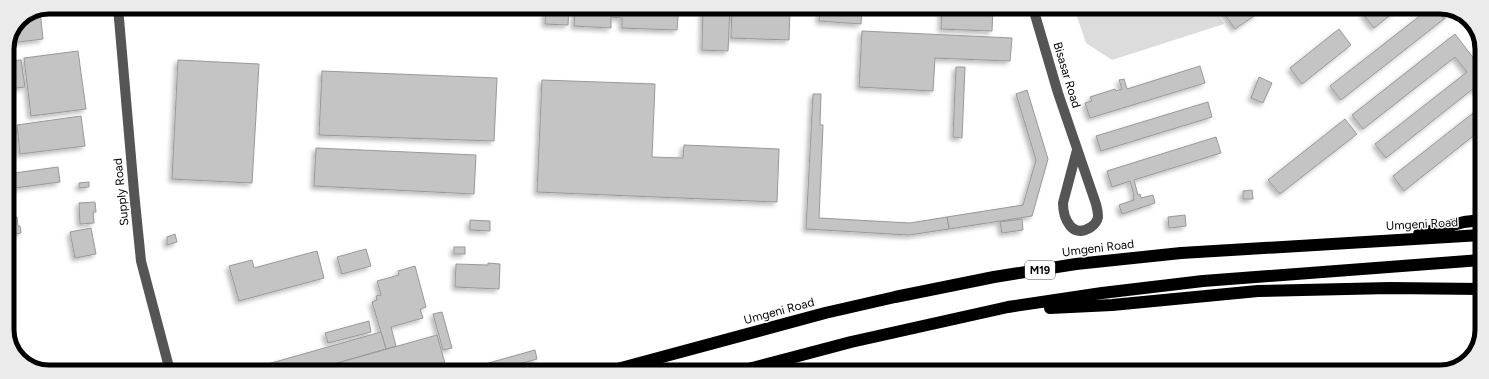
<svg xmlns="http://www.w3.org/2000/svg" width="1489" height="379" font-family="Figtree,sans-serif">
  <defs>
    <filter id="shadow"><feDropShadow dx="-3" dy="3" stdDeviation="2" flood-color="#0004"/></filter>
  </defs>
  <rect width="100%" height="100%" fill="#fff"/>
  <!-- green -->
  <polygon fill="#dcdcdc" points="1074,8 1213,8 1224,24 1112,60 1086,43"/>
  <!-- building -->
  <g fill="#c4c4c4" stroke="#999" filter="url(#shadow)">
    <polygon points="546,7 569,7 568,25 545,24"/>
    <polygon points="578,7 675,7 675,15 678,16 677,30 622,28 622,18 611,17 611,28 574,26 575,10 578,10"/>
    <polygon points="703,7 730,7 728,51 702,50"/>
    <polygon points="732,7 790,7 789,40 731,38"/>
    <polygon points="820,7 862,7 861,24 819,21"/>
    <polygon points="942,8 957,8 957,12 972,13 972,8 993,8 992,31 941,29"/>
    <polygon points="1220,8 1253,8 1257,14 1235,29"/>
    <polygon points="1370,8 1399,8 1374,28 1363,14"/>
    <polygon points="1430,8 1435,8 1444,19 1341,100 1330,86"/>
    <polygon points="1435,8 1445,8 1450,14 1444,19"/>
    <polygon points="40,11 43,39 10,43 19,19"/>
    <polygon points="1339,29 1351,45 1302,84 1290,68"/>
    <polygon points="862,31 1012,38 1010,61 935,58 933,91 859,87"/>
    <polygon points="1455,34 1478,64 1477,65 1482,71 1482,89 1477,93 1474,88 1386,158 1375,144 1467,72 1455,57 1363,129 1352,115"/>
    <polygon points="78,51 86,109 31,116 24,58"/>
    <polygon points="21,60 25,87 7,89 7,61"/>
    <polygon points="178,60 259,64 252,183 172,179"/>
    <polygon points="1200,66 1205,83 1090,118 1085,103 1092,101 1090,97 1115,89 1116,91 1122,89 1119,80 1124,79 1127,89"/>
    <polygon points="956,67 965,67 962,138 953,137"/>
    <polygon points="322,71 497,78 494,141 319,135"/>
    <polygon points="1259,77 1272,83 1263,103 1251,98"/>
    <polygon points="542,80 655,84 652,157 683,158 684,145 779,149 777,202 537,192"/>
    <polygon points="1027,90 1048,159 1032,216 949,229 947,217 1023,205 1036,160 1016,94"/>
    <polygon points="813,94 821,94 820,125 823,125 819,218 910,223 947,217 949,229 909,235 806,229"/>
    <polygon points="1208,102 1212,117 1101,151 1096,136"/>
    <polygon points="1477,110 1482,116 1482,129 1404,191 1393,176"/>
    <polygon points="81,116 85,146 20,154 17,125"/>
    <polygon points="1345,119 1357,134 1280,194 1268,180"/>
    <polygon points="1216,137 1221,153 1134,180 1138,195 1140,194 1141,198 1153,195 1155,203 1122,214 1119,205 1134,200 1133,196 1134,196 1130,181 1112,187 1107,171"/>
    <polygon points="316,148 476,155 474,194 314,186"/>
    <polygon points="58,167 60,182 7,189 7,174"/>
    <polygon points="89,182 89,187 79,188 79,183"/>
    <polygon points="1252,190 1253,199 1243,199 1243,191"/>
    <polygon points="95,202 96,212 93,212 94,223 80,224 79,203"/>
    <polygon points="1185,215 1186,226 1169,228 1168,217"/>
    <polygon points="17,217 18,226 20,226 21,233 16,234 15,228 7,229 7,219"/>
    <polygon points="1022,219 1023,230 1002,233 1000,222"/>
    <polygon points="470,220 490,221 490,231 470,230"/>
    <polygon points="91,228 96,254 75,258 70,232"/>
    <polygon points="175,234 177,242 167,245 167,237"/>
    <rect x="454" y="247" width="11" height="7"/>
    <polygon points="366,249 371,266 342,274 337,257"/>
    <polygon points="317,251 324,278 239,301 229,266 252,260 254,268"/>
    <polygon points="488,263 500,264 499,289 455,287 456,264 488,265"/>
    <polygon points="415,266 426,307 420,309 423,318 391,327 396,346 386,349 372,302 377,300 376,296 381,295 377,281 399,275 398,271"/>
    <polygon points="442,312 452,348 443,350 433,314"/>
    <polygon points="369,321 371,332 328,343 325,333"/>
    <polygon points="381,332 386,349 309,371 243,371"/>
    <polygon points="437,335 446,367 432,371 309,371"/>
    <polygon points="535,350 537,359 494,371 460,371"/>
  </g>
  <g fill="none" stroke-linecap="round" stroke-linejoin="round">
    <!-- minor -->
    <g stroke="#555" stroke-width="10">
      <polyline points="118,7 134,192 141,261 170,371"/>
      <path d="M1033 8 1058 93 1096 204C1097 208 1098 213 1098 217 1097 222 1094 225 1091 227 1072 240 1063 218 1063 203L1077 150"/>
    </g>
    <!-- highway -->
    <g stroke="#000" stroke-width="12">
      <polyline points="1419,234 1464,222 1481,220"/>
      <polyline points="1050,308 1112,305 1258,291 1390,288 1481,289"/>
      <polyline points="610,371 825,313 895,297 994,277 1076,264 1181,253 1481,235"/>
      <polyline points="737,372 851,342 1008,307 1102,293 1203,281 1481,260"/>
    </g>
  </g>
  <g text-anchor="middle" stroke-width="3" stroke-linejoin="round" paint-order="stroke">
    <!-- shield labels -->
    <rect fill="#fff" stroke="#4c4c4c" stroke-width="1" x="1025" y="261" width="30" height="18" rx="3"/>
    <g font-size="11" font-weight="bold" fill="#000">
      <text x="1040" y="274">M19</text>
    </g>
    <!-- street labels -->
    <g font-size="12" fill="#000" stroke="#fff">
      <text transform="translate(1067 75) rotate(73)" y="4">Bisasar Road</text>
      <text transform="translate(121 192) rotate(-96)" y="4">Supply Road</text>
      <text transform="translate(1422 224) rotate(-3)" y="4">Umgeni Road</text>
      <text transform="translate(1098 248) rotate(-7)" y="4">Umgeni Road</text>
      <text transform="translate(779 311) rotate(-15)" y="4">Umgeni Road</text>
    </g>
  </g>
  <!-- crop -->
  <path d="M0 0H1489V379H0ZM49 14H1440A35 35 0 0 1 1475 49V330A35 35 0 0 1 1440 365H49A35 35 0 0 1 14 330V49A35 35 0 0 1 49 14Z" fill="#ebebeb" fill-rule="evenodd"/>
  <path fill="none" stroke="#000" stroke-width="5" d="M49 14H1440A35 35 0 0 1 1475 49V330A35 35 0 0 1 1440 365H49A35 35 0 0 1 14 330V49A35 35 0 0 1 49 14Z"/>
</svg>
